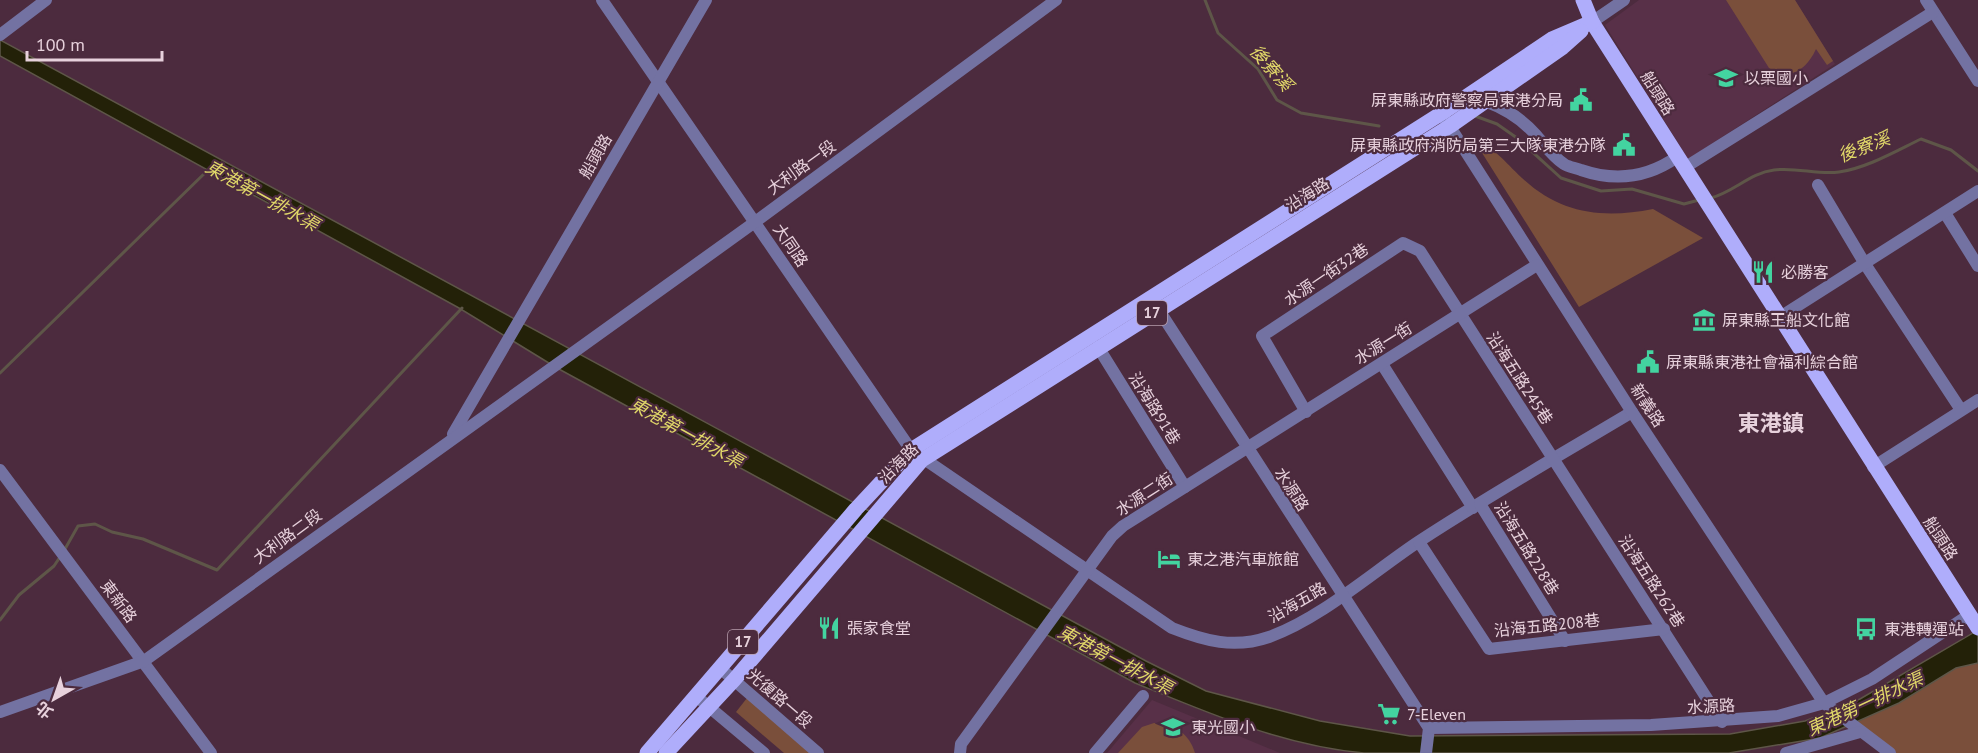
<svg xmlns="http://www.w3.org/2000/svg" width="1978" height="753" font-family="'PT Sans','Noto Sans TC',sans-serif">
  <rect width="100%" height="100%" fill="#4c2b3e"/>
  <!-- built -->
  <g fill="#583048">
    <polygon points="1639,0 1795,0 1835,64 1688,159 1605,25"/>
    <polygon points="1152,700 1280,753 1107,753"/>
  </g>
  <!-- green -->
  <g fill="#7a4f3b">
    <path d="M1726 0H1795L1833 61 1827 65 1816 49C1807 69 1790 82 1769 68Z"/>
    <path d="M1472 137C1497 150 1503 160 1522 178 1560 214 1603 219 1653 209L1703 238 1579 307Z"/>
    <polygon points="1978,655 1978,753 1895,753 1849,720"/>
    <polygon points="747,698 812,753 784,753 736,712"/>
    <path d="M1154 723C1174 724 1189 733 1195 753H1118L1142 727Z"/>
  </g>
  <!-- water -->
  <path fill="#232108" stroke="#5e5648" stroke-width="1.5" d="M0 40 1146 661 1206 691 1320 721 1410 736 1730 734 1805 721 1860 699 1978 630V663L1956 668 1899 703 1820 738 1729 753H1364C1284 746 1208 713 1135 683L557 368 459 308 0 56Z"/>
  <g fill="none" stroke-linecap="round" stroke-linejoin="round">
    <!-- stream -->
    <g stroke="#5e5648" stroke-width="3">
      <polyline points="1205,0 1218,33 1258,69 1277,100 1301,113 1379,126"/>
      <polyline points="1475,116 1497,124 1517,138 1561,178 1601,191 1632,189 1684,204 1699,200"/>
      <path d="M1711 198C1734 192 1750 173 1774 170 1796 167 1818 175 1839 172 1867 168 1896 151 1921 139L1951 150 1978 171"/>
      <polyline points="0,373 209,169"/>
      <polyline points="65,549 78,526 95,524 112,532 143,539 217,570 462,308"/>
      <polyline points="0,620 19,595 54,566 60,557"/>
    </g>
    <!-- minor -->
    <g stroke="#7372a2" stroke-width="12">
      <path d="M602 0 911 450 1172 628C1205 641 1234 649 1269 637 1320 619 1373 572 1418 542 1488 496 1560 455 1632 412"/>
      <polyline points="1926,0 1978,81"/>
      <polyline points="1592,22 1624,0"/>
      <polyline points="0,35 46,0"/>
      <path d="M1485 101C1504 108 1522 119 1535 134 1544 144 1552 156 1564 164 1568 167 1576 168 1581 170 1616 182 1647 178 1677 157"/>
      <polyline points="1445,119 1632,412 1824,703 1890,753"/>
      <polyline points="1684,168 1933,12"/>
      <polyline points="1818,185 1865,264 1961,410"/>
      <polyline points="1945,213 1978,266"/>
      <polyline points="1155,304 1429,728 1426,753"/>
      <polyline points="1780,317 1978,191"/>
      <polyline points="1098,347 1185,487"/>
      <polyline points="1382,364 1473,508"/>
      <polyline points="1306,412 1262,336 1403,243 1420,251 1722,722"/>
      <polyline points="453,434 706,0"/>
      <polyline points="1873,467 1978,400"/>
      <polyline points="0,470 211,753"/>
      <polyline points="1480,504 1565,641"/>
      <polyline points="1419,542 1489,649 1664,629"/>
      <polyline points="720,668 818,753"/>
      <polyline points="696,696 764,753"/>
      <polyline points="0,712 144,661 755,222 1056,0"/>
      <polyline points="1429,728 1651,725 1778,716 1824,703 1872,679 1969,615"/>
      <polyline points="960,753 961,744 1112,536 1123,526 1537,265"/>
      <polyline points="1095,753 1143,696"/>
      <polyline points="1786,753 1860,732"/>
    </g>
    <!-- major -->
    <g stroke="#afadfb" stroke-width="15">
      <polyline points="1583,0 1592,22 1978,628"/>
      <polyline points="647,753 856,509 911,450 1442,113 1552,39 1592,22"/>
      <polyline points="666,753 734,680 922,460 1450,126 1563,47 1581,31"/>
    </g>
  </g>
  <!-- icons -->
  <defs>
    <g id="school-bare" transform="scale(1.8)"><path d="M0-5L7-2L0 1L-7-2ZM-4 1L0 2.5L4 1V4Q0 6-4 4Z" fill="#43d4a0" stroke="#4c2b3e" stroke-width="2.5" paint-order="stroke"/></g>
    <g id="civic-bare" transform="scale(1.8)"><path d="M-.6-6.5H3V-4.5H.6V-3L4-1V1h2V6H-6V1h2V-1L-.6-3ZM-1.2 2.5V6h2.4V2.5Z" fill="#43d4a0" stroke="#4c2b3e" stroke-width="2.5" paint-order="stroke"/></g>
    <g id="restaurant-bare" transform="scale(1.8)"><path d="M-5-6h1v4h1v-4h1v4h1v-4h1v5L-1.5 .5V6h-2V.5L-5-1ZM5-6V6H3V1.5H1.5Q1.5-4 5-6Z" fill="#43d4a0" stroke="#4c2b3e" stroke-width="2.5" paint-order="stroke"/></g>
    <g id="museum-bare" transform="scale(1.8)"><path d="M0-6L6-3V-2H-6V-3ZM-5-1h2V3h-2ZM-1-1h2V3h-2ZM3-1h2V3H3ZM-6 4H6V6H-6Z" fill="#43d4a0" stroke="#4c2b3e" stroke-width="2.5" paint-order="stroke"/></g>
    <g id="hotel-bare" transform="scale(1.8)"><path d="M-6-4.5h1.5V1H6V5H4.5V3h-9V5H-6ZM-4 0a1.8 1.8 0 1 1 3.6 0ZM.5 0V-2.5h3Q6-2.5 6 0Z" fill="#43d4a0" stroke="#4c2b3e" stroke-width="2.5" paint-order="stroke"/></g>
    <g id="bus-bare" transform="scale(1.8)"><path d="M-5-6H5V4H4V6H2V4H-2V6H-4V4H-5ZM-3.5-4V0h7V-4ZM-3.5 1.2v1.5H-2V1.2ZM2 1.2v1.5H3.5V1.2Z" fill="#43d4a0" stroke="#4c2b3e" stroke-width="2.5" paint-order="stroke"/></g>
    <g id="supermarket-bare" transform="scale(1.8)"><path d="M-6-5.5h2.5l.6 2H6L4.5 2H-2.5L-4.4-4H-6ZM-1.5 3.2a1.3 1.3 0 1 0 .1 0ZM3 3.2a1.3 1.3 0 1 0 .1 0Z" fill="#43d4a0" stroke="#4c2b3e" stroke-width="2.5" paint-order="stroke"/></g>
  </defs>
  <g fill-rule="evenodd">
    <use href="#school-bare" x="1726" y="78"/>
    <use href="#civic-bare" x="1581" y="100"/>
    <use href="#civic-bare" x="1624" y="145"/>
    <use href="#restaurant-bare" x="1763" y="272"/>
    <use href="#museum-bare" x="1704" y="320"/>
    <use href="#civic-bare" x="1648" y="362"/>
    <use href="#hotel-bare" x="1169" y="559"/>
    <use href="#restaurant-bare" x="829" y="628"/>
    <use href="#bus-bare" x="1866" y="629"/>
    <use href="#supermarket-bare" x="1389" y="714"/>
    <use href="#school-bare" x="1173" y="727"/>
  </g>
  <g text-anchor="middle" stroke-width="4.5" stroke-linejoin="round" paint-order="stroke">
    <!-- shield labels -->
    <g fill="#4c2b3e" stroke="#b89fad" stroke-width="1.5">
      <rect x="1137" y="301" width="30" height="24" rx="4.5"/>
      <rect x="728" y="630" width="30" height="24" rx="4.5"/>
    </g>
    <g font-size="15" font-weight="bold" fill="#e7d1dc">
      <text x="1152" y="318">17</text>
      <text x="743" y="647">17</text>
    </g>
    <!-- poi labels -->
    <g font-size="16" fill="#e7d1dc" stroke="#4c2b3e" text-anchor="start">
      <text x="1744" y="84">以栗國小</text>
      <text x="1563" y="106" text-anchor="end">屏東縣政府警察局東港分局</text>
      <text x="1606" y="151" text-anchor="end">屏東縣政府消防局第三大隊東港分隊</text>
      <text x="1781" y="278">必勝客</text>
      <text x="1722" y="326">屏東縣王船文化館</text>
      <text x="1666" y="368">屏東縣東港社會福利綜合館</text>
      <text x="1187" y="565">東之港汽車旅館</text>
      <text x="847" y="634">張家食堂</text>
      <text x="1884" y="635">東港轉運站</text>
      <text x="1407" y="720">7-Eleven</text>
      <text x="1191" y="733">東光國小</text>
    </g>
    <!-- street labels -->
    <g font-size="16" fill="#e7d1dc" stroke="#4c2b3e">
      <text transform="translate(1658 93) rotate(58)" y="6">船頭路</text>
      <text transform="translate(595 156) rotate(-60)" y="6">船頭路</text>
      <text transform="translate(801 167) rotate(-36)" y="6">大利路一段</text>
      <text transform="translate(1307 194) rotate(-32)" y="6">沿海路</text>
      <text transform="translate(791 245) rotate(56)" y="6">大同路</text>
      <text transform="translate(1326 274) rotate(-34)" y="6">水源一街32巷</text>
      <text transform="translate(1383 343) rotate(-32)" y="6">水源一街</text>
      <text transform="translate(1520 378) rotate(57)" y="6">沿海五路245巷</text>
      <text transform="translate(1648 405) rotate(57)" y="6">新義路</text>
      <text transform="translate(1155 408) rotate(58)" y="6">沿海路91巷</text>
      <text transform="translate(898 463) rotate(-45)" y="6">沿海路</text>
      <text transform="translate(1292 489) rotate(57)" y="6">水源路</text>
      <text transform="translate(1144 494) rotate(-33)" y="6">水源二街</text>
      <text transform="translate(287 536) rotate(-36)" y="6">大利路二段</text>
      <text transform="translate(1941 538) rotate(57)" y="6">船頭路</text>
      <text transform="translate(1527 548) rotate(58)" y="6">沿海五路228巷</text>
      <text transform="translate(1652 581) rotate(57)" y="6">沿海五路262巷</text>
      <text transform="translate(119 601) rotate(53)" y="6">東新路</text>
      <text transform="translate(1297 602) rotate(-30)" y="6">沿海五路</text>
      <text transform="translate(1547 625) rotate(-6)" y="6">沿海五路208巷</text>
      <text transform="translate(780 698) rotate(41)" y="6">光復路一段</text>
      <text transform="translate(1711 706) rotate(-3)" y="6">水源路</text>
    </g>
    <!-- water labels -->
    <g font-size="18" font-style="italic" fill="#e1d869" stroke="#4c2b3e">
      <text transform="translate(1271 68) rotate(49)" y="6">後寮溪</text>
      <text transform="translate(1864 147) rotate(-21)" y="6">後寮溪</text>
      <text transform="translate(262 196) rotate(29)" y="6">東港第一排水渠</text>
      <text transform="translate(686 433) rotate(29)" y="6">東港第一排水渠</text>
      <text transform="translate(1115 660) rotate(28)" y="6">東港第一排水渠</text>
      <text transform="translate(1865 704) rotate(-25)" y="6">東港第一排水渠</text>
    </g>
    <!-- district labels -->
    <g font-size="22" font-weight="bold" fill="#e7d1dc" stroke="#4c2b3e">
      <text x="1771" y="431">東港鎮</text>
    </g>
  </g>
  <!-- north arrow -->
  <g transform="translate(54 699) rotate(220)" stroke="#4c2b3e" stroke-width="4.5" paint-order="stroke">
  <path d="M0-4.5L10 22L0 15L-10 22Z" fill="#e7d1dc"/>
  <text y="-9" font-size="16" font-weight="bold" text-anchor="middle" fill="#e7d1dc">北</text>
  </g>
  <!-- scale -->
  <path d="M27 51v9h135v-9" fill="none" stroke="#e7d1dc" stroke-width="3"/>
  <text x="36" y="51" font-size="18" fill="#e7d1dc" stroke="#4c2b3e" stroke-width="4.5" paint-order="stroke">100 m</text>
</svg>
